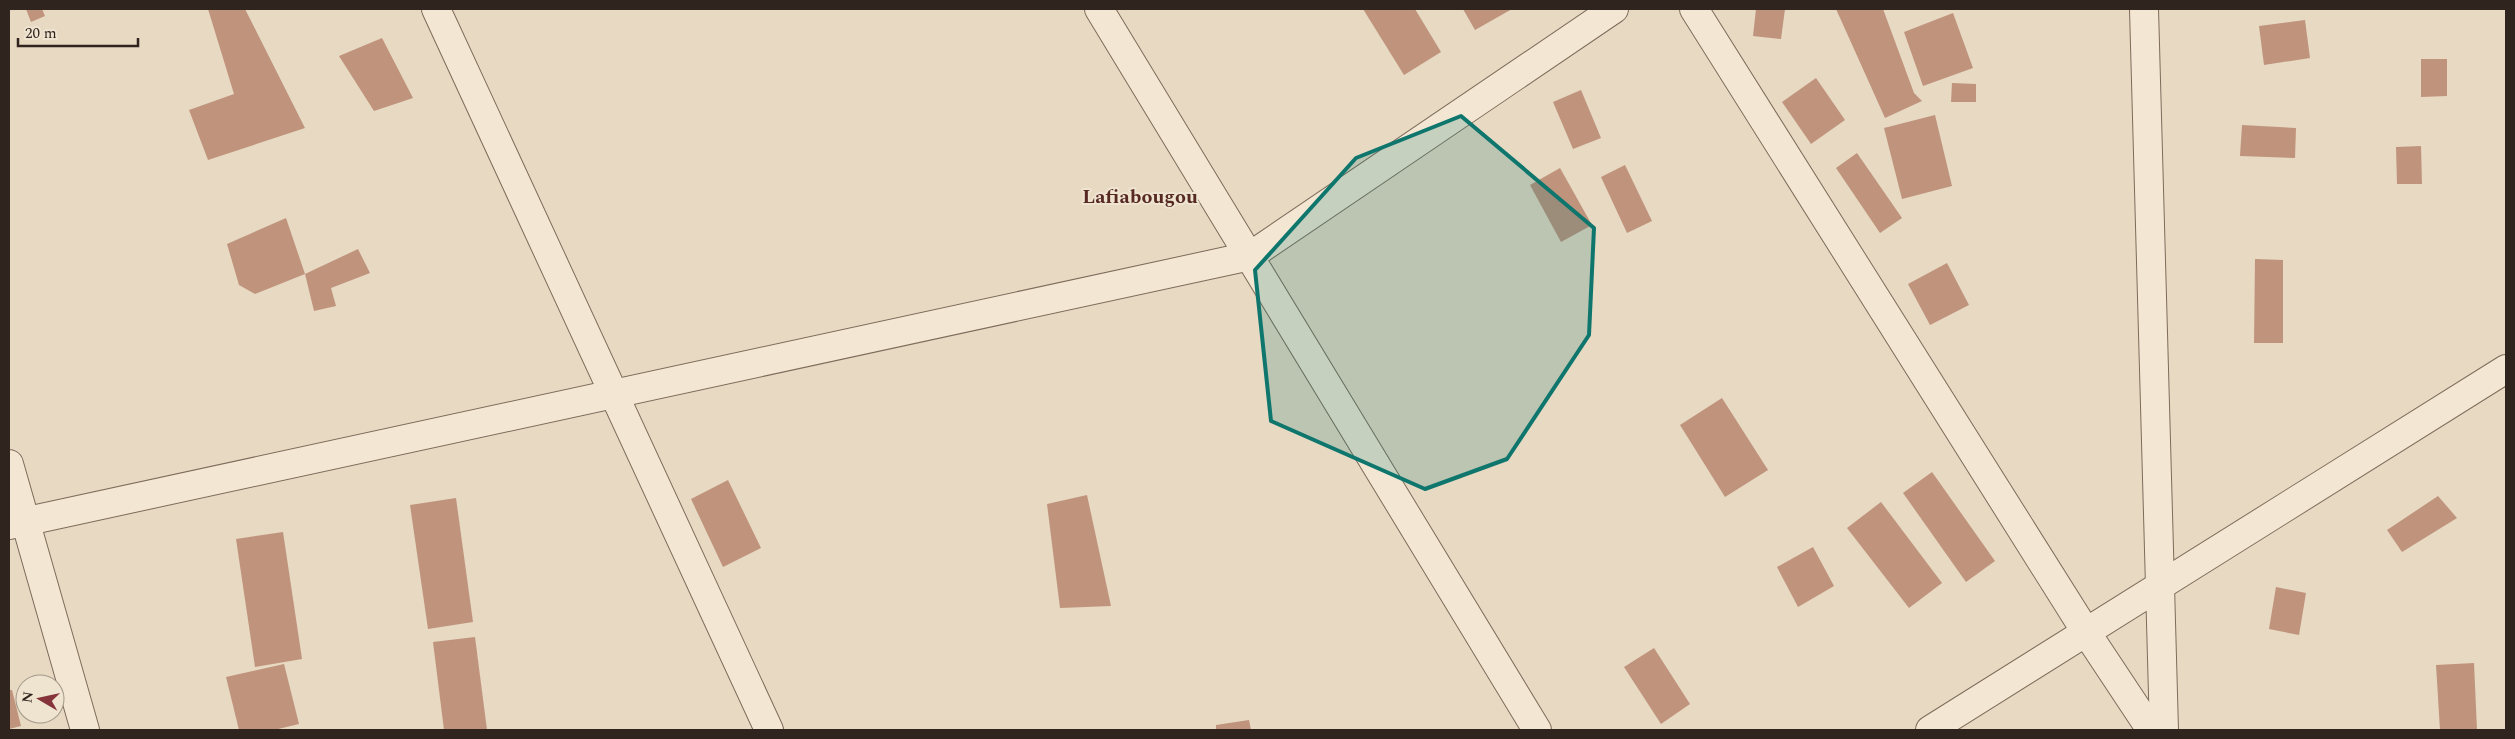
<svg xmlns="http://www.w3.org/2000/svg" width="2515" height="739" font-family="Spectral,serif">
  <rect width="100%" height="100%" fill="#e7d9c2"/>
  <!-- building -->
  <g fill="#c0937d">
    <polygon points="26,9 42,9 45,16 31,22"/>
    <polygon points="208,9 245,9 305,128 208,160 189,110 234,94"/>
    <polygon points="1363,9 1415,9 1441,52 1404,75"/>
    <polygon points="1463,9 1512,9 1475,30"/>
    <polygon points="1756,9 1785,9 1781,39 1753,36"/>
    <polygon points="1836,9 1883,9 1914,93 1922,101 1885,118"/>
    <polygon points="1953,13 1973,68 1923,86 1904,32"/>
    <polygon points="2305,20 2310,58 2264,65 2259,26"/>
    <polygon points="382,38 413,98 374,111 339,56"/>
    <polygon points="2421,59 2447,59 2447,96 2421,97"/>
    <polygon points="1816,78 1845,120 1811,144 1782,102"/>
    <polygon points="1952,83 1976,84 1976,102 1951,102"/>
    <polygon points="1581,90 1601,138 1573,149 1553,102"/>
    <polygon points="1935,115 1952,186 1902,199 1884,128"/>
    <polygon points="2242,125 2296,128 2295,158 2240,156"/>
    <polygon points="2421,146 2422,184 2397,184 2396,147"/>
    <polygon points="1857,153 1902,218 1880,233 1836,168"/>
    <polygon points="1625,165 1652,221 1627,233 1601,177"/>
    <polygon points="1560,168 1592,225 1561,242 1530,185"/>
    <polygon points="286,218 305,274 255,294 239,285 227,244"/>
    <polygon points="358,249 370,273 331,288 336,306 314,311 305,274"/>
    <polygon points="2255,259 2283,260 2283,343 2254,343"/>
    <polygon points="1947,263 1969,305 1930,325 1908,284"/>
    <polygon points="1722,398 1768,470 1725,497 1680,425"/>
    <polygon points="1932,472 1995,561 1966,582 1903,493"/>
    <polygon points="728,480 761,548 723,567 691,499"/>
    <polygon points="1087,495 1111,606 1060,608 1047,504"/>
    <polygon points="2438,496 2457,518 2402,552 2387,530"/>
    <polygon points="456,498 473,622 428,629 410,505"/>
    <polygon points="1881,502 1942,583 1909,608 1847,528"/>
    <polygon points="283,532 302,659 255,667 236,539"/>
    <polygon points="1813,547 1834,586 1798,607 1777,567"/>
    <polygon points="2276,587 2306,593 2299,635 2269,629"/>
    <polygon points="475,637 487,730 444,730 433,642"/>
    <polygon points="1654,648 1690,704 1661,724 1624,667"/>
    <polygon points="2474,663 2477,730 2440,730 2436,665"/>
    <polygon points="284,664 299,724 274,730 239,730 226,677"/>
    <polygon points="9,690 12,690 21,726 9,729"/>
    <polygon points="1249,720 1251,730 1216,730 1216,725"/>
  </g>
  <g fill="none" stroke-linecap="round" stroke-linejoin="round">
    <!-- minor casing -->
    <g stroke="#7e6b5b" stroke-width="30">
      <g id="minor">
        <polyline points="436,9 769,730"/>
        <polyline points="1099,9 1537,730"/>
        <polyline points="1694,9 2086,632 2151,730"/>
        <polyline points="2144,9 2164,730"/>
        <polyline points="9,464 85,730"/>
        <polyline points="9,525 1250,256 1614,9"/>
        <polyline points="1930,730 2506,369"/>
      </g>
    </g>
    <!-- minor -->
    <use href="#minor" stroke="#f3e7d4" stroke-width="28"/>
  </g>
  <!-- marked area -->
  <path fill="#0f766e" fill-opacity="0.2" stroke="#0f766e" stroke-width="4" stroke-linejoin="round" d="M1461 116 1594 228 1589 335 1507 459 1425 489 1271 421 1255 270 1356 158Z"/>
  <g text-anchor="middle" stroke-width="4" stroke-linejoin="round" paint-order="stroke">
    <!-- quarter labels -->
    <g font-size="20" font-weight="bold" fill="#572923" stroke="#efe4d0">
      <text x="1140" y="203">Lafiabougou</text>
    </g>
  </g>
  <!-- border -->
  <rect width="2515" height="739" fill="none" stroke="#30251e" stroke-width="20"/>
  <!-- north arrow -->
  <g transform="translate(40 699) rotate(279)"><circle r="24" fill="#efe4d0" stroke="#a39889"/>
  <path d="M0-4L9 19L0 12L-9 19Z" fill="#85343b"/>
  <text y="-8" font-size="14" font-weight="bold" text-anchor="middle" fill="#30251e">N</text>
  </g>
  <!-- scale -->
  <path d="M18 38v8h120v-8" fill="none" stroke="#30251e" stroke-width="2.5"/>
  <text x="25" y="38" font-size="15" fill="#30251e" stroke="#efe4d0" stroke-width="4" paint-order="stroke">20 m</text>
</svg>
